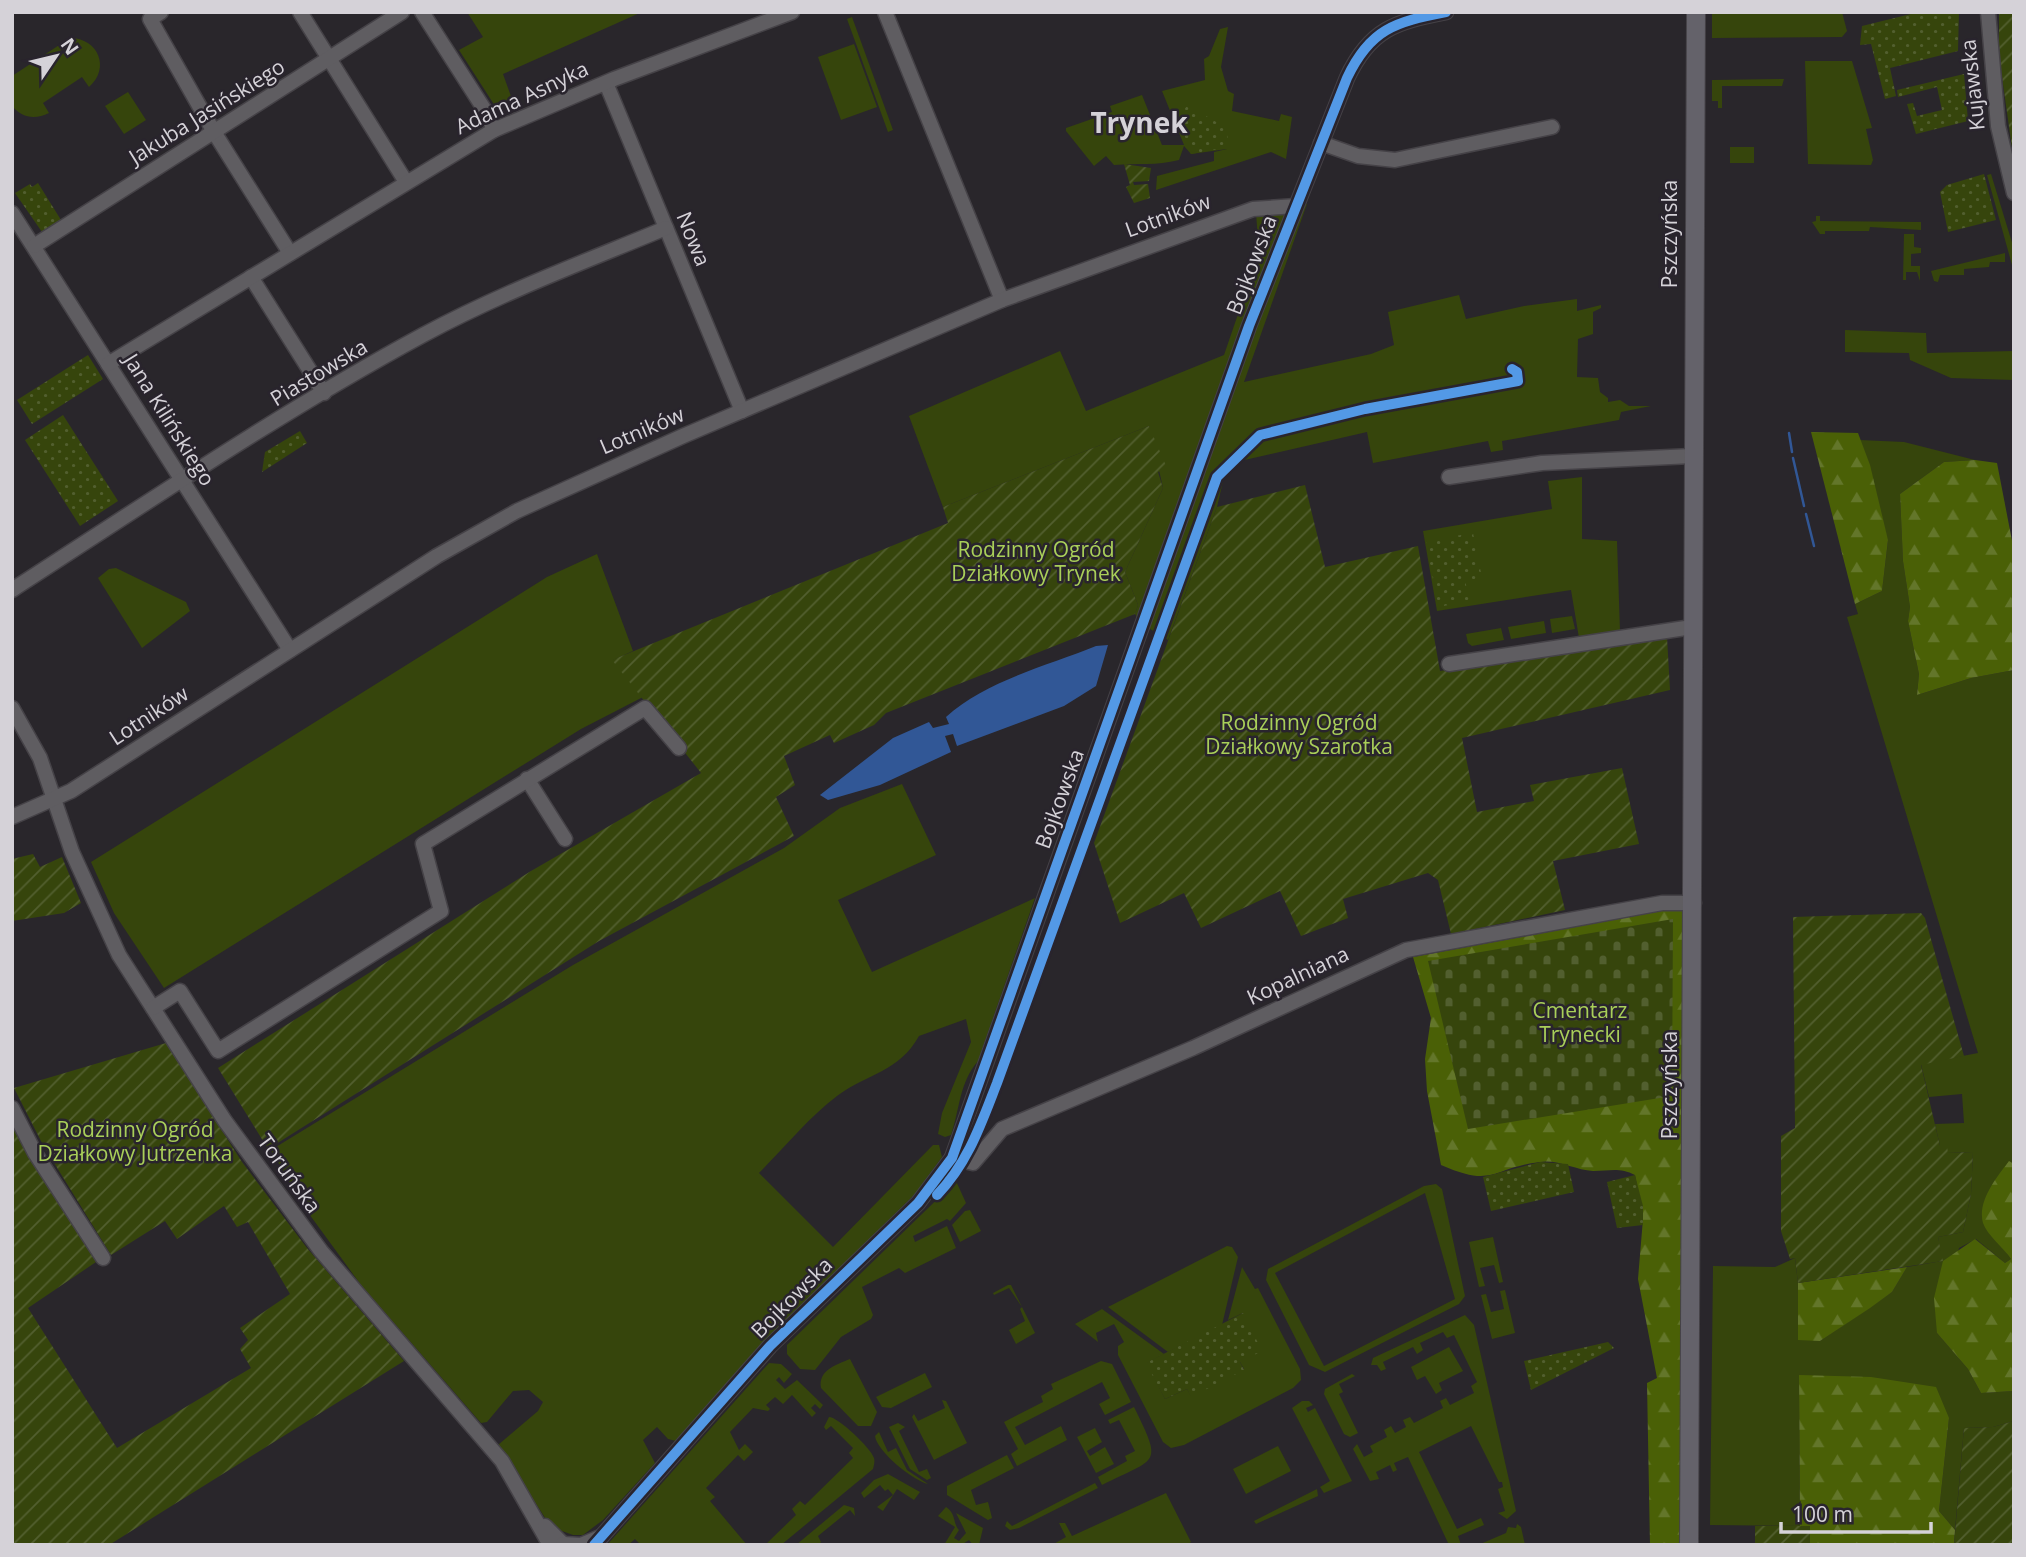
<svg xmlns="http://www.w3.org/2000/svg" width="2026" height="1557" font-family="'Open Sans',sans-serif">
  <defs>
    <pattern id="forest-firs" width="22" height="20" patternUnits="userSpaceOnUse" patternTransform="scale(1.75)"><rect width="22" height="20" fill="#4a6006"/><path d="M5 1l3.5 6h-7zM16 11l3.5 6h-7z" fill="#63762a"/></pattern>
    <pattern id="cemetery-stones" width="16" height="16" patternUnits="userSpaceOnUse" patternTransform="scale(1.75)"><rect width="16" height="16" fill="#36450c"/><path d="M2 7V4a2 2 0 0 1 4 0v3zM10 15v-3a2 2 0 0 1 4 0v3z" fill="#525f2f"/></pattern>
    <pattern id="park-dots" width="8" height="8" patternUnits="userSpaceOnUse" patternTransform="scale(1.75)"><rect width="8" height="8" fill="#36450c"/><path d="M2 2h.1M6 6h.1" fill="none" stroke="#525f2f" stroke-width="1.8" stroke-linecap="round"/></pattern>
    <pattern id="garden-furrows" width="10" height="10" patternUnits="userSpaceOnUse" patternTransform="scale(1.75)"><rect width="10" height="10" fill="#36450c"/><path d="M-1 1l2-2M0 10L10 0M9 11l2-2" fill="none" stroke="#525f2f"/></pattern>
  </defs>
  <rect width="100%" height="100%" fill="#29262b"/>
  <!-- grass -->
  <g fill="#36450c" fill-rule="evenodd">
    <polygon points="467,12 642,12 503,74 512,99 495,106 459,50 483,37"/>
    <polygon points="1712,12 1842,12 1847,31 1842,37 1712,38"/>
    <polygon points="852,17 893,130 888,132 847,19"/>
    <path d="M1228 27 1221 67 1228 91 1234 94 1232 111 1279 121 1281 114 1292 117 1286 159 1271 152 1156 190 1157 176 1214 161V152L1227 149 1191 154 1184 146 1179 160C1156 166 1138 163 1114 165L1106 156 1094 166 1066 131V128L1112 112 1110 106 1142 95 1162 145H1184L1162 91 1205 80 1204 59 1209 56 1220 29Z"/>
    <path d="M70 38C98 38 111 68 89 87L82 77 43 103 49 113C35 120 22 118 12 106V76Z"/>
    <polygon points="854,44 877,107 841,120 818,57"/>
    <polygon points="1805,61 1852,61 1872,128 1866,129 1873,160 1871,165 1808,164"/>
    <polygon points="1784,79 1782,86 1722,86 1722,108 1718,108 1718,101 1712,101 1712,80"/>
    <polygon points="128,92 146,120 124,134 105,106"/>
    <rect x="1730" y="147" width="24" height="16"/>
    <polygon points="1991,174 2014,249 2014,272 1987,175"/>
    <polygon points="1307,204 1244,382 1371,354 1394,345 1388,312 1459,295 1466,319 1524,306 1577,299 1577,311 1601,305 1601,308 1593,312 1593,334 1578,339 1577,377 1598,378 1600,392 1608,398 1608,402 1620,400 1629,406 1651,406 1621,412 1619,420 1502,441 1503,450 1491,452 1488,441 1373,463 1367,432 1227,464 1217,507 1168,640 1142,624 1135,614 1138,605 1125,572 1163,488 1149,426 943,507 909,416 1060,351 1086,411 1224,355 1259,253 1256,213"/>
    <polygon points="1816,216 1820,216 1820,221 1921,222 1921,230 1870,227 1869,231 1825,231 1825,234 1820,234 1812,222 1816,221"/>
    <polygon points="1904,234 1914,234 1914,247 1921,248 1921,253 1911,254 1911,266 1920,266 1920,281 1917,272 1906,272 1906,280 1903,280"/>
    <polygon points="2005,253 2005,262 1990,262 1989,267 1964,269 1964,275 1940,275 1938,282 1934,281 1931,271"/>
    <polygon points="1845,330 1926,333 1927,353 2014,351 2014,380 1951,378 1910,360 1909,353 1845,352"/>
    <polygon points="1860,440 1904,442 1975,460 1944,462 1900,494 1903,561 1910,607 1908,621 1919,674 1917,695 1971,678 2014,670 2014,1164 2009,1162 2001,1245 2011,1259 2005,1263 1976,1239 1959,1248 1937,1333 1968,1369 1981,1393 2014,1391 2014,1421 1993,1427 1964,1428 1955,1530 1939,1511 1949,1418 1799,1375 1800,1526 1710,1525 1713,1266 1775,1267 1795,1258 1798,1283 1820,1341 1892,1292 1907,1267 1942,1261 1938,1237 1963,1232 1971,1194 1973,1152 1948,1153 1940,1146 1935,1124 1964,1123 1962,1094 1929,1097 1921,1064 1978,1053 1847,617 1858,614 1855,604 1882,591 1888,541"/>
    <polygon points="1582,477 1582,539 1617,541 1620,631 1579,638 1571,590 1437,611 1423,531 1552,509 1548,481"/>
    <polygon points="597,554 633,651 613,660 643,697 581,729 164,988 114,913 91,862 547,577"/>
    <polygon points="116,568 186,602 190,611 142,648 98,578 109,569"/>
    <polygon points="1572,616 1575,629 1552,633 1550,619"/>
    <polygon points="1544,621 1546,633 1511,639 1508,627"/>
    <polygon points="1501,628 1504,640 1472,646 1468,643 1466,634"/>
    <path d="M902 784 936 855 838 900 872 972 1035 898 978 1061C959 1083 960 1109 951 1135L945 1137 938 1134 942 1113 971 1042 966 1019 919 1036C899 1072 868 1073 837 1096 809 1117 784 1148 759 1173L833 1247 933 1145H939L942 1157 915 1194 776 1331 676 1441 668 1439 657 1427 643 1440 655 1463 603 1520 583 1535H573L551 1527 498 1445 538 1411 543 1402 529 1390 513 1391 487 1422 481 1423 361 1285 304 1207 271 1150 573 965 784 848 840 808Z"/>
    <polygon points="956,1181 966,1203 950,1221 947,1219 913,1236 915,1242 947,1226 956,1248 905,1273 899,1268 862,1287 873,1315 871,1319 841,1337 815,1370 800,1369 787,1354 787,1345"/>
    <path d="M1436 1184 1442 1189 1465 1296 1459 1304 1325 1372 1309 1365 1266 1280 1268 1269 1424 1186ZM1425 1193 1455 1299 1324 1366 1275 1273Z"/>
    <polygon points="970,1210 981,1231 960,1242 952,1225 965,1211"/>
    <polygon points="1493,1237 1503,1282 1499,1283 1494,1265 1480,1268 1485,1286 1479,1287 1469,1242"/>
    <polygon points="1227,1246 1232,1247 1238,1257 1222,1325 1168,1352 1108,1307"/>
    <polygon points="1242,1267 1255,1289 1258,1288 1300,1369 1301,1380 1293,1388 1184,1445 1171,1448 1163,1442 1118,1355 1118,1346 1124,1342 1114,1324 1096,1333 1098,1342 1075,1324 1102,1309 1164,1354 1147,1363 1165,1399 1187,1389 1191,1396 1244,1369 1240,1362 1243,1313 1228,1320"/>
    <polygon points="1008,1285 1011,1285 1035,1333 1016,1344 1009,1330 1025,1321 1020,1309 1022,1307 1009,1288 994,1295 993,1293"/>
    <polygon points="1505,1290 1515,1333 1492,1339 1481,1295 1486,1294 1491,1312 1504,1309 1500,1291"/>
    <polygon points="1465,1315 1474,1325 1516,1511 1507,1519 1498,1513 1505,1511 1498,1489 1503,1487 1502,1482 1499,1482 1471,1426 1419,1452 1457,1529 1481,1518 1484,1525 1458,1536 1461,1545 1449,1545 1408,1457 1394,1463 1397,1470 1393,1472 1390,1465 1376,1472 1379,1479 1370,1481 1353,1449 1357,1444 1364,1457 1373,1452 1370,1446 1387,1437 1384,1430 1391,1426 1395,1433 1406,1427 1403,1420 1410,1417 1414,1423 1443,1408 1440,1401 1446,1398 1450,1405 1474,1393 1471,1386 1477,1382 1454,1335 1447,1338 1443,1332 1420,1343 1423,1350 1417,1354 1413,1347 1383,1362 1386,1369 1381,1371 1377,1365 1371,1365 1373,1358"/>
    <polygon points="1449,1347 1463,1371 1439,1383 1442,1390 1436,1394 1425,1376 1417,1380 1411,1367"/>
    <path d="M850 1359 877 1412 871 1426H858L821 1388C818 1370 836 1365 850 1359Z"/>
    <polygon points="1101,1361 1112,1364 1131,1402 1105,1415 1099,1404 1110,1398 1102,1382 1015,1427 1025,1445 1061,1426 1067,1440 1017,1466 1011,1454 1018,1449 1004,1422 1043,1402 1041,1396 1053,1389 1051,1384"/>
    <polygon points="769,1363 781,1364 792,1374 784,1383 779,1377 776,1380 785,1389 797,1380 823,1405 820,1409 815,1404 811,1408 816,1413 812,1417 792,1395 783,1404 775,1397 766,1405 770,1409 768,1411 753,1408 730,1432 739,1450 745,1444 753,1452 744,1461 738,1455 706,1488 715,1497 710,1501 747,1545 641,1545 635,1539 628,1545 607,1545"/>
    <polygon points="925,1373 932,1387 891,1408 882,1407 876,1397"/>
    <polygon points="1352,1374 1355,1376 1339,1384 1343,1392 1339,1394 1358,1433 1350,1437 1344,1434 1324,1394 1325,1389"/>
    <polygon points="942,1400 946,1401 967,1443 934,1460 912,1417 914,1414 918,1421 945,1408"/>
    <polygon points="1302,1401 1309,1401 1313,1405 1306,1408 1308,1412 1315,1408 1352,1481 1324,1493 1320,1487 1330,1481 1292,1408"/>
    <path d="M1134 1407C1163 1466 1158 1457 1102 1485L1098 1477 1127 1461 1125 1456 1135 1451 1119 1420 1110 1424 1108 1420Z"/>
    <path d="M829 1417C838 1417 871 1448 874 1458 875 1462 874 1465 873 1469L781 1545H765L796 1515 792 1509 800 1501 805 1505 853 1458 849 1453 853 1448 831 1426 826 1430 824 1427Z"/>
    <polygon points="898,1423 905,1427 899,1431 919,1472 927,1469 931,1478 927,1480 910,1469 889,1427"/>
    <polygon points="1095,1428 1102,1442 1087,1451 1090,1456 1105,1447 1114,1464 1096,1473 1077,1437"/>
    <path d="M879 1432 888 1452 896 1448 907 1470 928 1484C914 1481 877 1452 875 1436Z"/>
    <polygon points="1278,1446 1291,1471 1246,1494 1233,1469"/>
    <polygon points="1007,1455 1014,1468 971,1490 976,1505 988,1502 992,1518 988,1520 947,1495 947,1486"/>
    <polygon points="888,1474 920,1492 914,1500 897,1489 883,1511 877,1507 893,1495 888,1489 885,1491 880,1485 864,1498 861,1493 874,1480"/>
    <polygon points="1095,1483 1098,1488 1019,1528 1010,1530 1005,1526 1007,1521 1012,1526"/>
    <polygon points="1317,1489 1318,1496 1256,1524 1254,1521"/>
    <polygon points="1166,1493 1191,1542 1187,1545 1052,1545 1066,1537 1059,1523 1065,1523 1072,1536"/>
    <polygon points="844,1505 854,1508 855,1516 850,1510 818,1536 821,1542 818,1545 796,1545"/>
    <path d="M946 1507C956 1513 953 1524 959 1530L954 1538 959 1541 966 1533 956 1513 983 1528 979 1545H973L969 1540 961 1545H944L955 1527 938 1516Z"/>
    <polygon points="1517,1524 1521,1527 1525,1545 1478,1545 1506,1533 1508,1527 1516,1528"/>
  </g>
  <!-- forest -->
  <g fill="url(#forest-firs)">
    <polygon points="1811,432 1858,433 1870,465 1888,540 1882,591 1855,604"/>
    <polygon points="1975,460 1997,463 2014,551 2014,670 1971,678 1917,695 1919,674 1908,621 1910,607 1903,561 1900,494 1944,462"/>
    <path d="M1688 906 1689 1545H1650L1647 1383 1657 1378 1638 1279 1643 1219 1635 1175C1620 1167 1609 1171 1593 1171 1575 1170 1558 1159 1539 1162 1490 1169 1494 1188 1441 1165L1427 1091 1425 1059 1431 1018 1413 957Z"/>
    <path d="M2009 1161 2014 1164V1391L1981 1393 1968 1369 1937 1333 1934 1298 1943 1261 1975 1239 2005 1263 2011 1259C2004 1248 1987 1235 1983 1223 1977 1201 1997 1177 2009 1161Z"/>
    <polygon points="1907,1267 1892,1292 1870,1308 1820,1341 1798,1340 1798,1283"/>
    <polygon points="1799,1375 1871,1377 1936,1387 1949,1418 1939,1511 1955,1530 1954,1545 1810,1545 1810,1526 1800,1526"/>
  </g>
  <!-- cemetery -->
  <polygon fill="url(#cemetery-stones)" points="1673,919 1672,1096 1468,1129 1428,961"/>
  <!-- park -->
  <g fill="url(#park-dots)">
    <polygon points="1919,12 1959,12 1958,51 1890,68 1896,96 1885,99 1871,44 1860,45 1862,26"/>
    <polygon points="1964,74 1968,121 1916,134 1907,104 1913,103 1917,116 1942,110 1937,87 1898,97 1897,90"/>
    <polygon points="1187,105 1225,127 1230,147 1191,154 1177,124"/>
    <polygon points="1984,174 1996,220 1948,232 1940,192 1947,185"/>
    <polygon points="38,183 61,220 42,232 15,193 30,184 32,187"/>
    <polygon points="88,355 103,379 32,424 17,400"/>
    <polygon points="63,415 118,501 80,526 25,440"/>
    <polygon points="300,431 307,443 262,472 265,452"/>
    <polygon points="1473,533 1482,578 1465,581 1470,601 1438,607 1426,541"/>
    <polygon points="1540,1162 1568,1164 1574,1192 1491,1211 1483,1177"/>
    <polygon points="1635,1175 1643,1206 1643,1225 1617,1228 1607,1182"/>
    <polygon points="1243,1313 1262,1351 1240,1362 1244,1370 1191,1397 1187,1389 1165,1399 1146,1363"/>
    <polygon points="1608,1342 1614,1348 1531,1390 1524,1361"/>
  </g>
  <!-- garden -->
  <g fill="url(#garden-furrows)">
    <polygon points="1999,12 2014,12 2014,162 1999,56"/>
    <polygon points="1124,164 1151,168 1149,181 1133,182 1134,185 1148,184 1150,198 1134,203 1126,187 1130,185"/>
    <polygon points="1149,426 1167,468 1158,472 1163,488 1125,572 1138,605 1135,614 886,713 874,725 834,743 830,735 784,756 795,785 776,797 794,836 599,941 268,1149 218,1068 531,871 701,773 612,660 948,523 943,507"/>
    <polygon points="1305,485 1325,567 1418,546 1440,671 1667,637 1670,690 1462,738 1477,812 1534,801 1530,785 1622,768 1639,844 1553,861 1565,910 1451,934 1438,880 1428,873 1343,899 1348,918 1301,936 1280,891 1201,928 1184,893 1120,923 1094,843 1217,507"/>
    <polygon points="33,854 40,867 62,857 81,903 64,913 12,921 12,859"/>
    <polygon points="1921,913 1925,918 1964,1056 1921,1065 1940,1146 1947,1146 1948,1153 1973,1152 1971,1194 1963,1232 1938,1237 1943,1261 1798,1283 1795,1258 1790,1259 1781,1231 1781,1136 1795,1128 1793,917"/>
    <polygon points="166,1043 242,1162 307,1248 404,1361 109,1545 12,1545 12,1120 30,1156 96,1262 28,1308 117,1448 251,1368 240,1349 248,1340 240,1328 290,1294 248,1222 237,1227 224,1206 177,1239 165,1221 111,1255 43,1145 14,1088"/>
    <polygon points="2014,1421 2014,1545 1954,1545 1964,1428 1993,1427"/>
    <rect x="1755" y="1526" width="55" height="19"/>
  </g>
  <!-- water -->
  <path fill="#315796" d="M1108 645 1096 686 1064 706 957 746 953 734 945 736 951 752 880 785 828 800 820 795 893 738 929 722 933 728 949 724 946 717C985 681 1047 666 1096 646Z"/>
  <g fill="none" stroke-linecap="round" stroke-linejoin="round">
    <!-- stream -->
    <g stroke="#315796" stroke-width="2.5">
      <polyline points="1789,433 1792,452"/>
      <polyline points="1793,458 1804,506"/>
      <polyline points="1806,514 1814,546"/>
    </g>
    <!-- minor casing -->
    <g stroke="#454247" stroke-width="17">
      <g id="minor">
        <polyline points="161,12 150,19 214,132 290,253"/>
        <polyline points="300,12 406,182"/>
        <polyline points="422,12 486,112 494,130"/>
        <polyline points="885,12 1002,300"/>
        <polyline points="1988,12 1998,126 2014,193"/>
        <polyline points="606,83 742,411"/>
        <polyline points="1321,143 1358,156 1395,160 1552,127"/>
        <polyline points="12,213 290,650"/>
        <polyline points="34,246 402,12"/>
        <polyline points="251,277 324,393"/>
        <polyline points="108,364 494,130 614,79 792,12"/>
        <polyline points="1449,477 1542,463 1692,456"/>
        <path d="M12 590C145 504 284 410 423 335 501 293 584 262 666 228"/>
        <polyline points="1449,664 1692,627"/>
        <polyline points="12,708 40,758 72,852 119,955 225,1121 321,1251 502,1461 550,1545"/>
        <polyline points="527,779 565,839"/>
        <polyline points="12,817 71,791 437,556 517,511 683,436 1002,300 1253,209 1296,206"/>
        <polyline points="153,1008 180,991 218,1051 441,911 423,844 645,708 679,748"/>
        <polyline points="12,1108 35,1153 103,1258"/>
        <polyline points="952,1158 973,1163 1002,1129 1193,1048 1406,950 1662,903 1694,903"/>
        <polyline points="545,1526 564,1545"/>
        <polyline points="563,1544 581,1545 600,1537"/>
        <path d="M594 1545 770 1346 918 1203 952 1158 1249 326 1347 78C1370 29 1395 22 1446 12"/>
      </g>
    </g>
    <!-- major casing -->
    <g stroke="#454247" stroke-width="20">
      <polyline id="major" points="1689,1545 1696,12"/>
    </g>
    <!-- minor -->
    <use href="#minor" stroke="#5f5d61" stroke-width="14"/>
    <!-- major -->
    <use href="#major" stroke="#64626a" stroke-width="18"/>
    <!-- cycleway casing -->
    <g stroke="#29242d" stroke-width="15">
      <g id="cycleway">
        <path d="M937 1195C968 1163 981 1124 997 1083L1217 477 1260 435 1365 409 1518 381 1517 372 1512 369"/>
        <path d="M594 1545 770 1346 918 1203 952 1158 1249 326 1347 78C1370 29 1395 22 1446 12"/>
      </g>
    </g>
    <!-- cycleway -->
    <use href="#cycleway" stroke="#5399e6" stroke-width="10"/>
  </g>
  <g text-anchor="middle" stroke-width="5" stroke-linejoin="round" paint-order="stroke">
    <!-- street labels -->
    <g font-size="21" fill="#d5d2d8" stroke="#29242d">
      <text transform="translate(1973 85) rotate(-96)" y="7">Kujawska</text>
      <text transform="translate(522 98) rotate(-25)" y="7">Adama Asnyka</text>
      <text transform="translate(207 112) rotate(-32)" y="7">Jakuba Jasińskiego</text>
      <text transform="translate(1168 216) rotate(-20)" y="7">Lotników</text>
      <text transform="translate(1670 234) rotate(-90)" y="7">Pszczyńska</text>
      <text transform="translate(693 239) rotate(68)" y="7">Nowa</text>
      <text transform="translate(1252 265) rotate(-69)" y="7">Bojkowska</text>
      <text transform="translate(319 373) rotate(-31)" y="7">Piastowska</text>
      <text transform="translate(169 420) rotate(58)" y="7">Jana Kilińskiego</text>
      <text transform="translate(642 431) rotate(-23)" y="7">Lotników</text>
      <text transform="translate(149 716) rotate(-33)" y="7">Lotników</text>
      <text transform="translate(1060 799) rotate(-70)" y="7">Bojkowska</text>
      <text transform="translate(1298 976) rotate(-25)" y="7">Kopalniana</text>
      <text transform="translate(1670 1085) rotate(-90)" y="7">Pszczyńska</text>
      <text transform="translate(289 1174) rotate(54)" y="7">Toruńska</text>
      <text transform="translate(792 1298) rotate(-45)" y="7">Bojkowska</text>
    </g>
    <!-- park labels -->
    <g font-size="21" fill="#a9cf59" stroke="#29242d">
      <text x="1036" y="557">Rodzinny Ogród<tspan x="1036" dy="24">Działkowy Trynek</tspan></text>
      <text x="1299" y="730">Rodzinny Ogród<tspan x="1299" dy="24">Działkowy Szarotka</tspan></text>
      <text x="1580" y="1018">Cmentarz<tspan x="1580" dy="24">Trynecki</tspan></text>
      <text x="135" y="1137">Rodzinny Ogród<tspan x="135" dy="24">Działkowy Jutrzenka</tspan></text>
    </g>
    <!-- district labels -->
    <g font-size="28" font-weight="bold" fill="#d5d2d8" stroke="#29242d">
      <text x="1139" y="133">Trynek</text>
    </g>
  </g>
  <!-- border -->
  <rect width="2026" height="1557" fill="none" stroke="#d5d2d8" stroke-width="28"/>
  <!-- north arrow -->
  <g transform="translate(56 56) rotate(55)" stroke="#29242d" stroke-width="5" paint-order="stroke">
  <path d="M0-5L12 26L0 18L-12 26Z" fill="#d5d2d8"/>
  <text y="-10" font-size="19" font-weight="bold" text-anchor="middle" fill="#d5d2d8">N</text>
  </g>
  <!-- scale -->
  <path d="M1781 1522v10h150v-10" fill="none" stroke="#d5d2d8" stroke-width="3.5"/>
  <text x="1792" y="1522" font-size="21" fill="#d5d2d8" stroke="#29242d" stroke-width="5" paint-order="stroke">100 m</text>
</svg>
